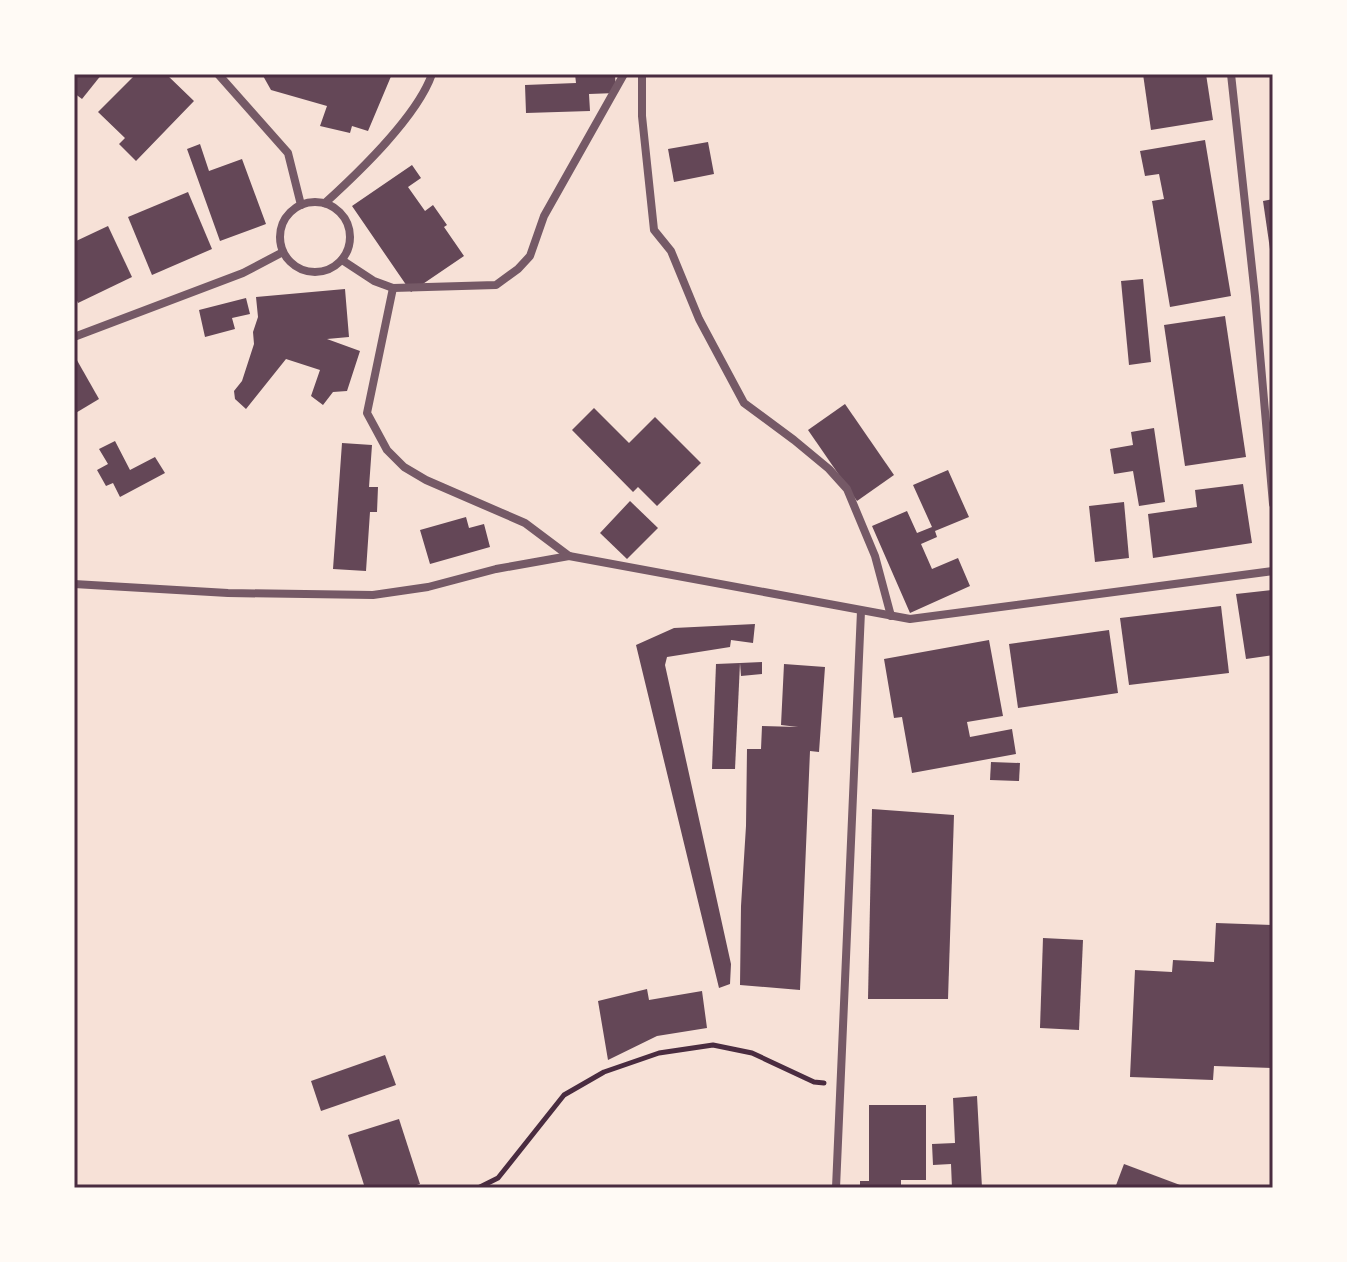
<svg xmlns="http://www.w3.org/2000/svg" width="1347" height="1262" font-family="Ubuntu,sans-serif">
  <rect width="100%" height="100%" fill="#f7e1d7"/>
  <!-- building -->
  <g fill="#644757">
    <polygon points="74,74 102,74 82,99 74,93"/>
    <polygon points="136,74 166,74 194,101 136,161 119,144 125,138 98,112"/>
    <polygon points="262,74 392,74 368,131 352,126 350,133 320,126 327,106 271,90"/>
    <polygon points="575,74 615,74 616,93 589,94 590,111 526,113 525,85 576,83"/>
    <polygon points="1143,74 1206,74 1213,120 1151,130"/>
    <polygon points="1205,140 1231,296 1170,307 1152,201 1164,199 1159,174 1145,176 1140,151"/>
    <polygon points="708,142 714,174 674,182 668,149"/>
    <polygon points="200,144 209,171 242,159 266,224 220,241 187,149"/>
    <polygon points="412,165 421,178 408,187 425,211 433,205 447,225 444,227 464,256 411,292 352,206"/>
    <polygon points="188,192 212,249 152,275 128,217"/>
    <polygon points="1273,199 1273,256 1271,256 1263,201"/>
    <polygon points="108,226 132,277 78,303 74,294 74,242"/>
    <polygon points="1143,279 1151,362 1129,365 1121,281"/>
    <polygon points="345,289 349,337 327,339 360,351 347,391 333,392 323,405 311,396 320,370 286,359 246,409 235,399 234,391 242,381 254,344 253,332 258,317 256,297"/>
    <polygon points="246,298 250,314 232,318 235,329 205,337 199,310"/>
    <polygon points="1225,316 1246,457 1185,466 1164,325"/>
    <polygon points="74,355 99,399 74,414"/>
    <polygon points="845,404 894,475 857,501 808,430"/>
    <polygon points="594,408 629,443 655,417 701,463 657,506 638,487 633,492 572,430"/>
    <polygon points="1154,428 1165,502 1139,506 1133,471 1114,474 1110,449 1133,445 1131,432"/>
    <polygon points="115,441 130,470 155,457 165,473 120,497 113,483 106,486 97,470 108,464 99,449"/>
    <polygon points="342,443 372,445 369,487 378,487 377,512 370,512 366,571 333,569"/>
    <polygon points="948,470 969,517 935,531 937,537 921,544 932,569 958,558 970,586 910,613 872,526 907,511 917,533 932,527 913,485"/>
    <polygon points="1243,484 1252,543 1153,558 1148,514 1197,507 1195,490"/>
    <polygon points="630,501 658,528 627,559 600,533"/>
    <polygon points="1124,502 1129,558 1095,562 1089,506"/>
    <polygon points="466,517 469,528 484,524 490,547 430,564 420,530"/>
    <polygon points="1273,590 1273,655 1246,659 1236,594"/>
    <polygon points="1221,606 1229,673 1129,685 1120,618"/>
    <polygon points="755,624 753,643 731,640 730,647 667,657 665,665 731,964 730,984 719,988 636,645 674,628"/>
    <polygon points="1109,630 1118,693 1018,708 1009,644"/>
    <polygon points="989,640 1003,716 967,722 970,737 1012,729 1016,754 912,773 902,717 894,718 884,659"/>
    <polygon points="762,662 762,674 741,676 740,663"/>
    <polygon points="740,663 735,769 712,769 716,664"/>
    <polygon points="784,664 825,667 819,752 810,751 800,990 740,985 741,906 746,826 747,749 761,749 762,726 798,727 781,725"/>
    <polygon points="991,762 1020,763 1019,781 990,780"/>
    <polygon points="872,809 954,815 948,999 868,999"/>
    <polygon points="1216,923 1273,925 1273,1068 1214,1066 1213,1080 1130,1077 1135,970 1172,972 1173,960 1214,962"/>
    <polygon points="1043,938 1083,940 1079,1030 1040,1028"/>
    <polygon points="647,989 649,1000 702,991 707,1028 657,1036 608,1060 598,1001"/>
    <polygon points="385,1055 396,1085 321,1111 311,1081"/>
    <polygon points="977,1096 982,1188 952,1188 951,1164 933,1165 932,1144 955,1143 953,1098"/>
    <polygon points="869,1105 926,1105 926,1180 901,1180 901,1188 860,1188 860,1181 869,1181"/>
    <polygon points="399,1119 420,1184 408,1188 365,1188 348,1135"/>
    <polygon points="1124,1164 1188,1188 1115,1188"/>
  </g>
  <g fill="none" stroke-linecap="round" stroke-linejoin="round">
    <!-- path -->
    <polyline stroke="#4a2c40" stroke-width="5" points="478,1188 498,1178 564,1095 604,1072 659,1053 713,1045 752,1053 814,1082 824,1083"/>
    <!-- minor -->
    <g stroke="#755966" stroke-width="8">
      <polyline points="218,74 288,153 301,205"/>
      <polyline points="642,74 642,116 654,230 671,251 699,319 744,403 794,440 829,469 847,489 875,556 891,616"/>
      <polyline points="1231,74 1255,296 1273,504"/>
      <circle cx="315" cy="237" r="35"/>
      <path d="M325 203C359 172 417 117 432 74"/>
      <polyline points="342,260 374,281 393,288 496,285 518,269 530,256 544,216 624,74"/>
      <polyline points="393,288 367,413 387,450 404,467 426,480 525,523 569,556 910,619 1273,571"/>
      <polyline points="74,337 243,273 283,252"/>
      <polyline points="74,584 228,593 373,595 428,587 496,569 569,556"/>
      <polyline points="836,1188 861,611"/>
    </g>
  </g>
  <!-- border -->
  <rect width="1347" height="1262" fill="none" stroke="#fffaf5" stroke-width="152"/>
  <rect x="76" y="76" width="1195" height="1110" fill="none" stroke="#4a2c40" stroke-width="3"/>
</svg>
